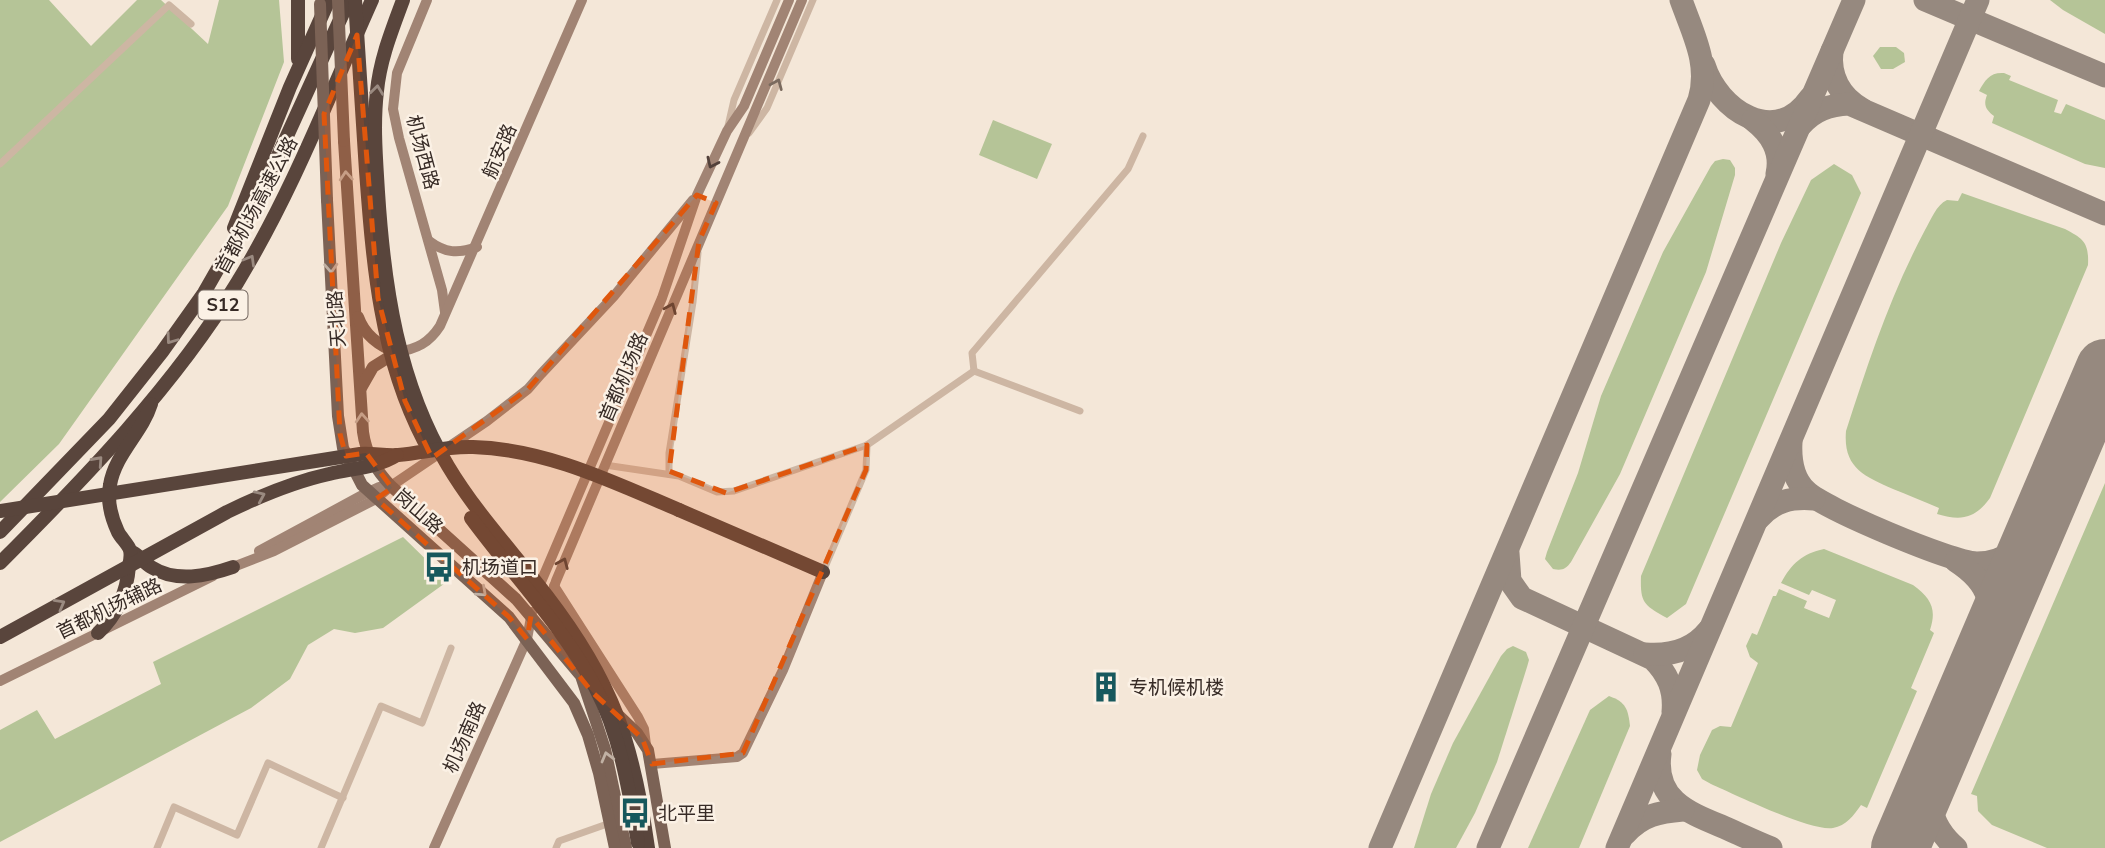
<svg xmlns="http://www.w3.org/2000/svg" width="2105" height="848" font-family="'Nunito Sans','Noto Sans SC',sans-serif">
  <rect width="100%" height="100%" fill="#f4e7d8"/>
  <!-- green -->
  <g fill="#b5c497">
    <polygon points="0,0 49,0 91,46 137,0 161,0 208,44 219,0 279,0 284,62 228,206 59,444 0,502"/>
    <polygon points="2050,0 2105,0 2105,34 2063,10"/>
    <polygon points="1880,47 1896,47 1904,53 1905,62 1893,69 1881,69 1873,56"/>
    <path d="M2004 73 2011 76 2009 80 2058 100 2054 112 2061 114 2066 104 2105 120V168L2085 164 1992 123 1994 116C1986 110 1983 105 1987 95L1979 91C1985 80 1990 72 2004 73Z"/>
    <polygon points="993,120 1052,144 1037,179 979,155"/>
    <path d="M1723 159 1730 160 1735 168V175L1706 272 1620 474 1571 562C1566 569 1562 571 1553 569L1545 559 1547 552 1578 473 1601 396 1663 252 1711 166 1715 161Z"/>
    <path d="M1834 164 1852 175 1861 193 1686 604 1667 618C1644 605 1640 603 1641 576L1781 243 1811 180Z"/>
    <path d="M1962 193 2065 229C2084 239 2089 243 2088 265L1990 498C1975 519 1961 521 1937 514L1939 508C1923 501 1908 495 1893 489 1863 476 1843 467 1846 431 1869 360 1890 296 1925 230 1931 220 1936 205 1947 200L1958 201Z"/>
    <polygon points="2105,483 2105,848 2047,848 1992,825 1978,811 1977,796 1971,794"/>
    <polygon points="403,537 448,581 383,628 355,633 334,629 308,645 290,679 251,708 0,842 0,730 37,710 55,739 161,684 153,662"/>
    <path d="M1824 549 1913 585C1931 598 1937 609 1930 630L1934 633 1911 688 1917 691 1867 808 1861 805C1854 815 1846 826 1833 828 1811 832 1734 794 1711 784L1702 779 1697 770 1700 755 1712 730 1720 726 1731 727 1758 663 1750 657 1746 646 1752 633 1757 635 1773 596H1776L1779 589 1807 601 1804 608 1829 618 1836 600 1812 590 1809 595 1781 583C1792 563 1802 554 1824 549Z"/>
    <polygon points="1513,646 1526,652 1529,660 1527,667 1497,762 1475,813 1456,848 1414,848 1431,794 1453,743 1501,656 1507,649"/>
    <path d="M1609 696C1626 702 1628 709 1630 726L1579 848H1528L1590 710Z"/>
  </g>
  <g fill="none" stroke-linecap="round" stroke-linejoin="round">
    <!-- taxiway -->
    <g stroke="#96897f" stroke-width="23">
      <polyline points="1925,0 2105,76"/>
      <path d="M1832 51C1829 76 1840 97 1862 109"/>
      <path d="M1704 65C1718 110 1775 148 1810 98"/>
      <path d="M1753 120C1771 134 1782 151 1777 174"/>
      <path d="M1801 125C1814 110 1829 105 1849 104L2105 214"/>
      <path d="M1791 442C1790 460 1792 478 1806 491 1822 508 1953 563 1977 563 2007 563 2025 544 2040 521"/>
      <path d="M1758 519C1774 501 1791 497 1814 499"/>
      <path d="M1508 553 1510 581 1522 598 1653 659C1668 674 1675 690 1673 712"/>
      <path d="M1956 561C1993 585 1994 607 1986 647"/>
      <path d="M1645 654C1670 656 1692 651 1708 631"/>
      <path d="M1660 754C1654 799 1687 812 1721 826 1737 833 1754 841 1771 848"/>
      <path d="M1937 761C1926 796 1927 823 1956 848"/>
      <path d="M1625 834C1642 815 1659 812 1683 810"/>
      <path d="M1380 848 1699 100C1710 64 1693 34 1681 0"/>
      <polyline points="1488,848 1854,0"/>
      <polyline points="1617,848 1978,0"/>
      <polyline points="1896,848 1903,842"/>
    </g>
    <!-- runway -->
    <polyline stroke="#96897f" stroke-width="58" points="1900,848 2105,368"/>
    <!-- street -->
    <g stroke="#cdb6a3" stroke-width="7">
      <polyline points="728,126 734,100 777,0"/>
      <polyline points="749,133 767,108 813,0"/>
      <polyline points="0,164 169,5 191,24"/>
      <polyline points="974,371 972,353 1128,169 1143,136"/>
      <polyline points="605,465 679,476 717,492 734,491 867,445 974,371 1080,411"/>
      <polyline points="669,474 669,453 693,302 698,253"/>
      <polyline points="823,572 866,470 867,445"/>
      <polyline points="157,848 174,807 237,835 268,763 343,798"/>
      <polyline points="321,848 381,706 422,723 451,648"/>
      <polyline points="556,848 559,841 610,823"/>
    </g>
    <!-- secondary -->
    <g stroke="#a18474" stroke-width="10">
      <polyline points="427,0 397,73 393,109 399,138 442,290 445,312"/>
      <path d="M429 241C445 253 458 254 477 247"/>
      <path d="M397 352C417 349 429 343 440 326L582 0"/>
      <polyline points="259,551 368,492 379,487 391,486"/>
      <polyline points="228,569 274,551 376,499 391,486 487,421 528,389 541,374 614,296 693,200"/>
      <polyline points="554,586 638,717 644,729 646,745"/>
      <polyline points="538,589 662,298 697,195 727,131 744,106 789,0"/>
      <polyline points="548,605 556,581 802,0"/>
      <polyline points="0,681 213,576"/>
      <polyline points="652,764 737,757 743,753 783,670 823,572"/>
      <polyline points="434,848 527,639 532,612"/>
    </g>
    <!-- primary -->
    <g stroke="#7b6255" stroke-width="12">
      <path d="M344 141 363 432C366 454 376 470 391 486L516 599 581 676 605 749 626 848"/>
      <polyline points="327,200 338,416 343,448 362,485 509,617 574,703 588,735 599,773 615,848"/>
      <path d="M358 317C364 334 379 346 397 352"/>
      <polyline points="361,388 373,367 397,352"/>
      <polyline points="615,712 637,733 648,750 665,848"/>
    </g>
    <!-- highway -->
    <g stroke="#59453c" stroke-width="14">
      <polyline points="298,0 298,59"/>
      <polyline points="234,228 290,87 329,0"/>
      <polyline points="679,510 823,572"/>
      <polyline points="0,532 109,419 162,352 204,293 260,195 349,0"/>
      <path d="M134 553C140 557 145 563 151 567 176 583 207 576 233 567"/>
      <path d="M0 563C85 478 174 386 237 283 292 193 329 96 372 0"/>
      <path d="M98 633C117 615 127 592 129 566 130 562 131 554 130 550 128 544 121 538 118 532 111 517 107 501 110 485 115 454 142 433 151 404"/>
    </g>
    <!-- primary-bridge -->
    <g stroke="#7b6255" stroke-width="12">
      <polyline points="338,0 344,141"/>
      <polyline points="320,4 327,200"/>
    </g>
    <!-- highway-bridge -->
    <g stroke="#59453c" stroke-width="14">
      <path d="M355 0C359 57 362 114 366 171 373 264 380 357 424 441"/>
      <path d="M403 0C392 30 380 59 377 91 373 125 376 158 378 192 384 287 398 383 448 466 476 513 514 553 547 596 613 682 633 742 648 848"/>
      <path d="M0 511 360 454C373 453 385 456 398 455 423 453 446 446 473 447 546 449 613 482 679 510"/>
      <path d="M471 518C513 575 562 625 595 687 620 734 629 790 638 843"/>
      <path d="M0 637 227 512C260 496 293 482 329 474 353 468 376 468 397 455"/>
    </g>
  </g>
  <!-- one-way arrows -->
  <defs><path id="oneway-chevron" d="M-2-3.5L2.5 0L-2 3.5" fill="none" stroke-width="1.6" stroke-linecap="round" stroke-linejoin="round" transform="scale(1.75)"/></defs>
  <use stroke="#7a6a5e" href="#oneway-chevron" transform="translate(777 84) rotate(-67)"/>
  <g stroke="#9a8a80">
    <use href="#oneway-chevron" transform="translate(377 90) rotate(-83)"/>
    <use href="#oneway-chevron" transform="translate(250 260) rotate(-60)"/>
    <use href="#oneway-chevron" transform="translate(171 339) rotate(126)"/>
    <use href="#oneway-chevron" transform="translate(98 461) rotate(-48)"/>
    <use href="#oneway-chevron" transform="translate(260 496) rotate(-24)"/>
    <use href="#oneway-chevron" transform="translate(60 604) rotate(-29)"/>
  </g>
  <g stroke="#52413a">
    <use href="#oneway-chevron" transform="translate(712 163) rotate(115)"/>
    <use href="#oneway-chevron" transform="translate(671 308) rotate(-67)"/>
    <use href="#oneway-chevron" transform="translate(563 563) rotate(-67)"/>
  </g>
  <g stroke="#c1b1a4">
    <use href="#oneway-chevron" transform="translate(346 176) rotate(-94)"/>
    <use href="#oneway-chevron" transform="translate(331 268) rotate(87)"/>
    <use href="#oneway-chevron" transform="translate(362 418) rotate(-94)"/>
    <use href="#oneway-chevron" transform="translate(482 592) rotate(42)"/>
    <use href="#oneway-chevron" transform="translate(607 757) rotate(-105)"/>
  </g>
  <!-- marked area -->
  <path fill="#df570d" fill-opacity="0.2" stroke="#df570d" stroke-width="5" stroke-dasharray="14 9" stroke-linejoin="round" d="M357 35 378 298 405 401 432 458 528 389 697 195 716 203 699 241 669 471 726 493 867 445 866 470 743 753 652 764 642 738 592 692 531 616 527 639 509 617 376 499 392 488 366 453 346 456 340 434 324 114Z"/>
  <!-- icons -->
  <defs>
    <g id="bus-bare" transform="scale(2.415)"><path d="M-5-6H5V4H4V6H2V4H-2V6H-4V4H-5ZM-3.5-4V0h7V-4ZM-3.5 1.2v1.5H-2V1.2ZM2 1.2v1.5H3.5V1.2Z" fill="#17585d" stroke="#fbf1e5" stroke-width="2.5" paint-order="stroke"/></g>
    <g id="building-bare" transform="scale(2.415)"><path d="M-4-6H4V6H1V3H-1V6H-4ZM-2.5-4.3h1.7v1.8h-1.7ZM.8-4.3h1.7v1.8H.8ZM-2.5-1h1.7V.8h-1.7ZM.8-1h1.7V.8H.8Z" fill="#17585d" stroke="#fbf1e5" stroke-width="2.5" paint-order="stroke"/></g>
  </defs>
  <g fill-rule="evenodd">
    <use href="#bus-bare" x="439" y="567"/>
    <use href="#building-bare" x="1106" y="687"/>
    <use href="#bus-bare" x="635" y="813"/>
  </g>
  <g text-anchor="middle" stroke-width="5" stroke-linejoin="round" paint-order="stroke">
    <!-- shield labels -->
    <rect fill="#fbf1e5" stroke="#72665f" stroke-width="2" x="198.5" y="290.5" width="49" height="29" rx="5"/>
    <g font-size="18" font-weight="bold" fill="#372b26">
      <text x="223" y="311">S12</text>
    </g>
    <!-- street labels -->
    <g font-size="19" fill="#372b26" stroke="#fbf1e5">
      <text transform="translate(499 151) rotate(-67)" y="7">航安路</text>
      <text transform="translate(423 152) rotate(75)" y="7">机场西路</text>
      <text transform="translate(256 205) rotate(-62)" y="7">首都机场高速公路</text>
      <text transform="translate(336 319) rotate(-94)" y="7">天北路</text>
      <text transform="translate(623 377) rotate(-67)" y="7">首都机场路</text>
      <text transform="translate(419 511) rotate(41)" y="7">岗山路</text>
      <text transform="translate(109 608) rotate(-26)" y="7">首都机场辅路</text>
      <text transform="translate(464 737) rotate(-66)" y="7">机场南路</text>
    </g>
    <!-- poi labels -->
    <g font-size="19" fill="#372b26" stroke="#fbf1e5" text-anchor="start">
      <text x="462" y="574">机场道口</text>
      <text x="1129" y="694">专机候机楼</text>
      <text x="658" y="820">北平里</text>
    </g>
  </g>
</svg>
